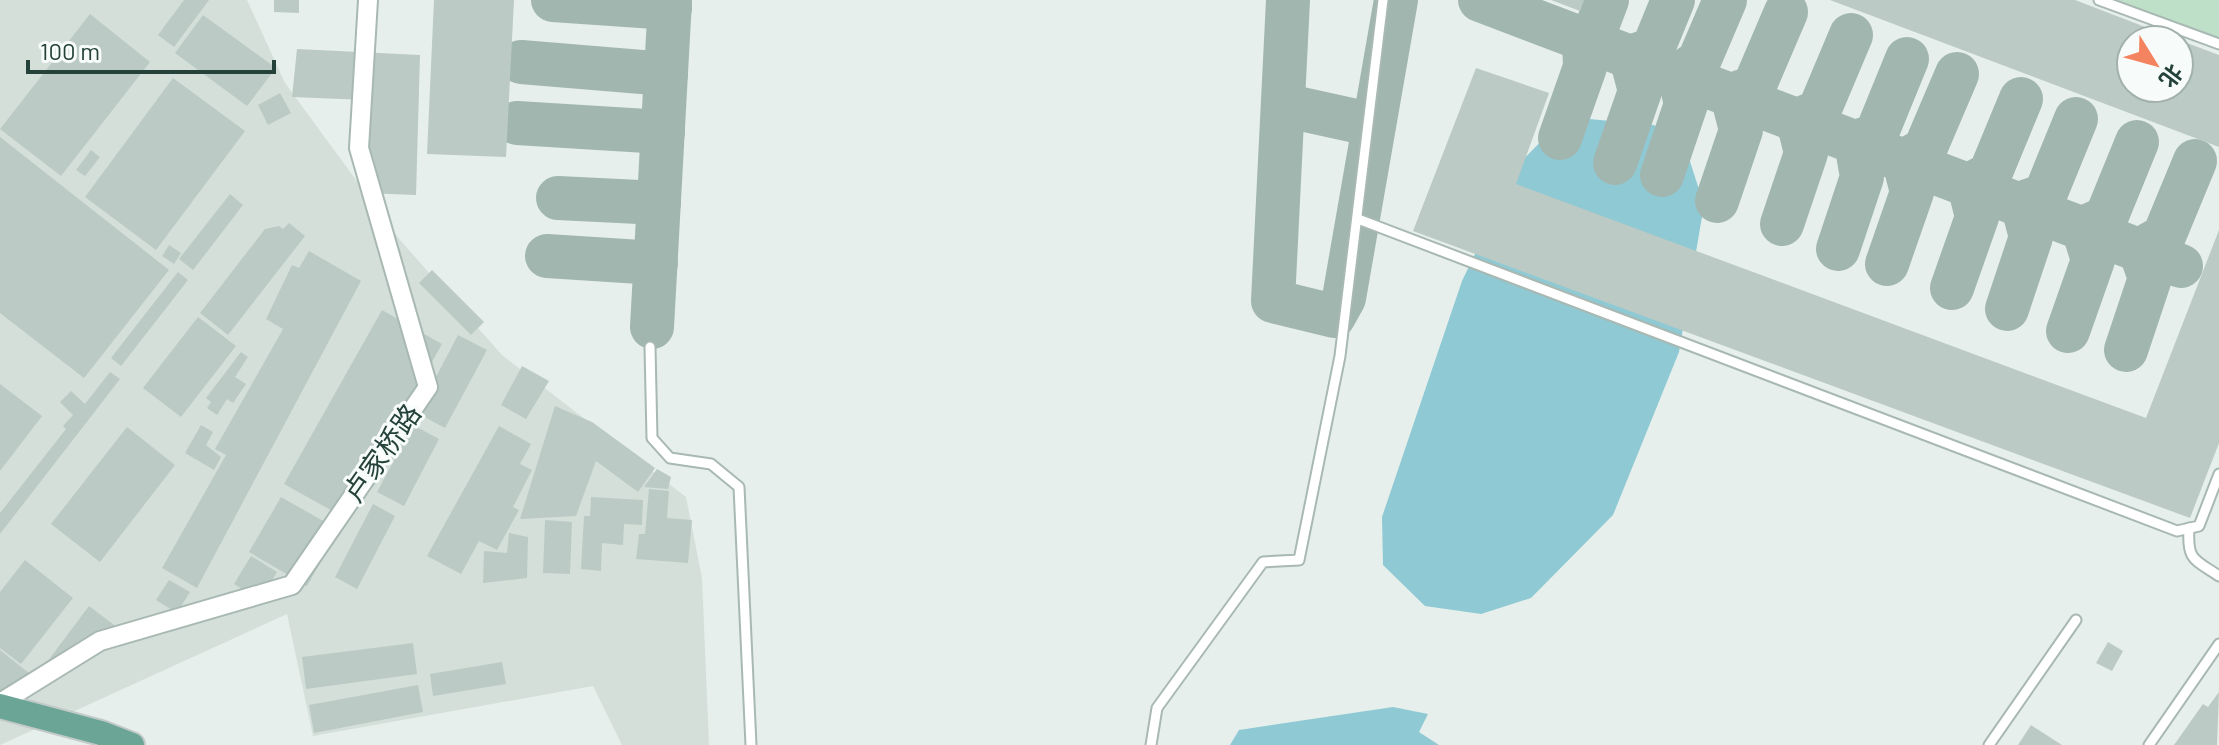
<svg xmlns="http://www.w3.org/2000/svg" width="2219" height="745" font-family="Barlow,'Noto Sans SC',sans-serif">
  <rect width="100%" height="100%" fill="#e6efeb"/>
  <!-- built -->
  <polygon fill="#d4dfda" points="0,0 247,0 285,83 400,240 502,355 686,497 702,578 709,745 622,745 593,686 313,736 287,614 0,745"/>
  <!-- green -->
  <polygon fill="#bfe0c8" points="2115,0 2219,0 2219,39"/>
  <!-- water -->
  <g fill="#8ec9d4">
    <polygon points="1589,119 1654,125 1686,149 1704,205 1679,352 1613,515 1531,598 1481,614 1425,606 1383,565 1382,517 1462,281 1518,165 1557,125"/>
    <polygon points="1393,707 1428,714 1419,732 1439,745 1230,745 1239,730"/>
  </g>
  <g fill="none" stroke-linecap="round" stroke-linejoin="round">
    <!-- taxiway -->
    <g stroke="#a2b6b0" stroke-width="44">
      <polyline points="553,0 670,8"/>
      <polyline points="1288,0 1273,301 1334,316 1344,298 1396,0"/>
      <polyline points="1480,0 2181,266"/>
      <polyline points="521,62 666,74"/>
      <polyline points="1283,105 1374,125"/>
      <polyline points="517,123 663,132"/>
      <polyline points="1560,138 1585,67 1584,39 1596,29 1607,0"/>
      <polyline points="1615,163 1640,91 1631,57 1653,49 1673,0"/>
      <polyline points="1662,175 1686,104 1679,75 1699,61 1725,0"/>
      <polyline points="558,198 659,203"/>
      <polyline points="1717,201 1741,130 1732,95 1754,87 1786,12"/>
      <polyline points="1782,224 1806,153 1798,120 1819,111 1851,35"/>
      <polyline points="1838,249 1862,177 1856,142 1876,135 1907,59"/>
      <polyline points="547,256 656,263"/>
      <polyline points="1887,264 1912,192 1904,161 1925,149 1957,74"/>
      <polyline points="1952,288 1977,217 1969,185 1990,174 2021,99"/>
      <polyline points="2007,309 2031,237 2022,203 2045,195 2076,119"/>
      <polyline points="652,327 670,0"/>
      <polyline points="2068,331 2093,260 2083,228 2106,218 2137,142"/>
      <polyline points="2126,350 2150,278 2140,250 2164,236 2195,161"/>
    </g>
  </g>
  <!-- building -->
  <g fill="#bbcac4">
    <polygon points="184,0 209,0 174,47 158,35"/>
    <polygon points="274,0 299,0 299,13 274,12"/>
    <polygon points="434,0 514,0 506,157 427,154"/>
    <polygon points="1551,0 1584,0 1580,11"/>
    <polygon points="1830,0 2075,0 2179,40 2131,40 2131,88 2179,88 2179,40 2219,55 2219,147"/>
    <polygon points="90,14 150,62 61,176 0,129"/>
    <polygon points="203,15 276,68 247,106 175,53"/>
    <polygon points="297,49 420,55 416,195 362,193 366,100 292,97"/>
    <polygon points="1476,68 1549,93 1516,184 2146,418 2219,230 2219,443 2190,518 1413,231"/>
    <polygon points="173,78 245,131 156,250 85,197"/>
    <polygon points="280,93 291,113 268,125 258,105"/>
    <polygon points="0,137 169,270 84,378 0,313"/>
    <polygon points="91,150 100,157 85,176 76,170"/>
    <polygon points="230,194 243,205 193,270 179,259"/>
    <polygon points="289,223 305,236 228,335 200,313 265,229 279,226 283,229"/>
    <polygon points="169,245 181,253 174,264 162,256"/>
    <polygon points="309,251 361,281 197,588 162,568 226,455 215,449 283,329 266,319 292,265 299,268"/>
    <polygon points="432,270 484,322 471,335 419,283"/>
    <polygon points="178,272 188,280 121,366 111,358"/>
    <polygon points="382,310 442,344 345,518 284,484"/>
    <polygon points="198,317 236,346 181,417 143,388"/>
    <polygon points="458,335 487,350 445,428 417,413"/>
    <polygon points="241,352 248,357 235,377 246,384 233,403 227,399 217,415 207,408 211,402 206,398"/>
    <polygon points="522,366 549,381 526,419 501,405"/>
    <polygon points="110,372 120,379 0,534 0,513 66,429 63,426 73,415 60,402 71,391 85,404"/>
    <polygon points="0,384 42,416 0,471"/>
    <polygon points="555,406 592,422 655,468 638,492 596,461 576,516 520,519"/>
    <polygon points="201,425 213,432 206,445 221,457 214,470 185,453"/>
    <polygon points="413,425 439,439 404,506 377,492"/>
    <polygon points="499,426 531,444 520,464 532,470 513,507 519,510 497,550 479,541 461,574 427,556"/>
    <polygon points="127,427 175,465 100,562 51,524"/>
    <polygon points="657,469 671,477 668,489 644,487"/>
    <polygon points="649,489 669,491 667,518 692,520 688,563 636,559 639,534 645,534"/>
    <polygon points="281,497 339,530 307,586 249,552"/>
    <polygon points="591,497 643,500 642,525 624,524 623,545 602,543 601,571 581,569 584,516 590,516"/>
    <polygon points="373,504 395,516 357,589 335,577"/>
    <polygon points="545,520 572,522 570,574 543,573"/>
    <polygon points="509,533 528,537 527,578 483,583 484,551 507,553"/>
    <polygon points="251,556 277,572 264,594 253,596 234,584"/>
    <polygon points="25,560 73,598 21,664 0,648 0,592"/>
    <polygon points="169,580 190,592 177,613 156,600"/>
    <polygon points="89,606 118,628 103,648 86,636 57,676 44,666"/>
    <polygon points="2108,642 2123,651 2112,671 2096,663"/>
    <polygon points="413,643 417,674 306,689 302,657"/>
    <polygon points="0,650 40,682 28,697 15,687 0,694"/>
    <polygon points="502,662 506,684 433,696 430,674"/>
    <polygon points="418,685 423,712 314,733 309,705"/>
    <polygon points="2219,692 2217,745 2174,745 2203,704 2208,707"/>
    <polygon points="2031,725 2062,745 2018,745"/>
  </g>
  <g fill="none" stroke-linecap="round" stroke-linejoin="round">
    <!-- service casing -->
    <g stroke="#a8b8b2" stroke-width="13">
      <g id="service">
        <polyline points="2099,0 2219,44"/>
        <polyline points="1358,219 2177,531 2199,526 2219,474"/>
        <polyline points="650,347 652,438 670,458 711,464 739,487 751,745"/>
        <path d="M2189 528C2187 561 2194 559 2219 576"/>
        <polyline points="1151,745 1157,708 1263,562 1299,560 1340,356 1383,0"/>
        <polyline points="1989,745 2076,620"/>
        <polyline points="2149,745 2219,644"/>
      </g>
    </g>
    <!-- minor casing -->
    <g stroke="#a8b8b2" stroke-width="22">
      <polyline id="minor" points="0,703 100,641 292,585 428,387 359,148 368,0"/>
    </g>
    <!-- primary casing -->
    <g stroke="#c2cac8" stroke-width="28">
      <polyline id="primary" points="0,706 101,733 132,745"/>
    </g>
    <!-- service -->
    <use href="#service" stroke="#fff" stroke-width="9"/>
    <!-- minor -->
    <use href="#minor" stroke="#fff" stroke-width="18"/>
    <!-- primary -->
    <use href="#primary" stroke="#6aa596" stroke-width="24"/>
  </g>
  <g text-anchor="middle" stroke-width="6" stroke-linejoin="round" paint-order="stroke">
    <!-- street labels -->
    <g font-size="28" fill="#24423a" stroke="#f7fbf9">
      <text transform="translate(382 453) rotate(-55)" y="10">卢家桥路</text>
    </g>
  </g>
  <!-- north arrow -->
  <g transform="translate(2155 64) rotate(127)"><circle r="38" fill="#f7fbf9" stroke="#a3b1ad" stroke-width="2"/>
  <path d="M0-6L14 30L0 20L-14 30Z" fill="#f4845f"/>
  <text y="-12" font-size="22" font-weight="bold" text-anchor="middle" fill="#24423a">北</text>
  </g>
  <!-- scale -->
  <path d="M28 60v12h246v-12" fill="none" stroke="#24423a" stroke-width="4"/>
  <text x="40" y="60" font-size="24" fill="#24423a" stroke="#f7fbf9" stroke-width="6" paint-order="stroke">100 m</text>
</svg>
